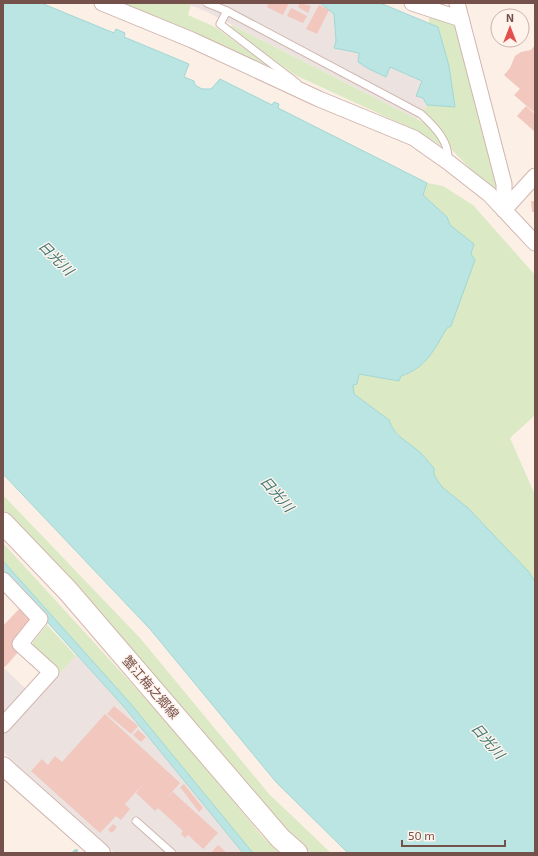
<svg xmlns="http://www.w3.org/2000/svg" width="538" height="856" font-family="'Exo 2','Noto Sans JP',sans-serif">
  <rect width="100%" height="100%" fill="#fcefe6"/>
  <!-- industrial -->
  <g fill="#ece3e0">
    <polygon points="185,3 320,3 334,14 336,41 359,53 386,77 390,67 423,81 423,98 427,105 417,119 205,11"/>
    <polygon points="77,655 125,708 243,853 115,853 3,752 3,734"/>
    <polygon points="3,667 28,691 3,718"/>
  </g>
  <!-- green -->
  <g fill="#dbeac4">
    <polygon points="113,3 185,3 191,5 188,15 215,27 284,77"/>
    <polygon points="429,17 456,26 498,182 495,194 452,150 436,123 423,111 427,105 455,107 449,66 438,27 429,23"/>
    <polygon points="232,25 417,119 430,126 443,147 417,131 295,75 230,28"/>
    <path d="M427 183 443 186 473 205 535 275V415L510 438 535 495V582L529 572 468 508 442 487 417 450 406 443 390 425 389 420 354 394 352 388 359 374C375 373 395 380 410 373 443 359 465 277 474 245L450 225 447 217 423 195Z"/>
    <path d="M3 495 140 638 269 794 331 853H311C246 791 192 718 133 650 91 602 46 557 3 510Z"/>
    <polygon points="3,543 175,731 262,836 279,853 253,853 130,703 3,561"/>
    <polygon points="47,625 76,656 58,675 33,648 33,642"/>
  </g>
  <!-- water -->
  <g fill="#bae5e3" stroke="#a1d7d4">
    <path d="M3 3H41L114 33 116 29 125 33 124 37 189 64 184 77 194 81 195 85 202 89H211L220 79 272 105 274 102 279 104 278 108 427 183 423 195 447 217 450 225 474 244 471 254 475 260 451 326 447 328C434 349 427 368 401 376L399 381 359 374 357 384 353 385 354 394 389 420C393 434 406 441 416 449 423 454 428 462 434 468V475L442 487 468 508 529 572 535 582V853H348L276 782 150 629 3 474Z"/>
    <polygon points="320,3 380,3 438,27 449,66 455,107 427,105 423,98 416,96 422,81 390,67 386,77 369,69 358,62 359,53 334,48 336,41 334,14"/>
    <polygon points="3,561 130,703 253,853 243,853 125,708 3,573"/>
  </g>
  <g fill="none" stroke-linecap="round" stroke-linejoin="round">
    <!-- stream -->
    <polyline stroke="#a1d7d4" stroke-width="4" points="74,853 76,851"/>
  </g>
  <!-- building -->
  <g fill="#f1c7be">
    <polygon points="269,3 289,3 283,15 267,7"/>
    <polygon points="300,3 311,6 308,13 298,7"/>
    <polygon points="319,5 329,10 317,34 306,29"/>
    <polygon points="291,8 307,16 303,23 287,16"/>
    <polygon points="535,45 535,113 514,95 520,89 504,75 510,68 515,56 521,52 531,50"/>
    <polygon points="526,106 535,114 535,132 517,116"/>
    <polygon points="531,201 535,201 535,212 532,212"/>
    <polygon points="20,608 32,619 20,650 5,667 3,665 3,626"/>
    <polygon points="114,706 138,726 131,734 107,714"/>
    <polygon points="105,714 180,783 165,800 173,792 218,833 203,849 188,835 185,838 181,834 183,831 158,808 155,811 136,793 144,783 125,804 130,809 121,820 116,816 100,833 31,771 42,759 48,765 55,756 62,762"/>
    <polygon points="138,730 146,737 141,742 133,735"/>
    <polygon points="184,784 203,808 199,812 180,787"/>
    <polygon points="113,824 117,827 112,833 108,830"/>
    <polygon points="218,845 227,853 211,853"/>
  </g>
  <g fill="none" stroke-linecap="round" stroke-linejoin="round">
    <!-- service casing -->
    <g stroke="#d0b6af" stroke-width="9">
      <g id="service">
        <path d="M207 3 227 11 421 114C435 127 450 142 448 162"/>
        <polyline points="227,11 220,24 297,83"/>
        <polyline points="136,821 172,853"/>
      </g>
    </g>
    <!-- minor casing -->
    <g stroke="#d0b6af" stroke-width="17">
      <g id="minor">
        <polyline points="102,3 192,40 319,99 414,138 448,162 489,194 535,243"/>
        <polyline points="412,3 461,19"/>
        <polyline points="457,3 504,184 504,210"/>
        <polyline points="504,210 535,176"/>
        <polyline points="3,580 40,619 20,644 51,672 3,725"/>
      </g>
    </g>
    <!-- tertiary casing -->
    <g stroke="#d0b6af" stroke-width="20">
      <polyline id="tertiary" points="3,766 101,853"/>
    </g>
    <!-- secondary casing -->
    <g stroke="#d5b7ae" stroke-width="23">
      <polyline id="secondary" points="3,523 68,591 280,838 297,853"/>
    </g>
    <!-- service -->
    <use href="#service" stroke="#fff" stroke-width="7"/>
    <!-- minor -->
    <use href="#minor" stroke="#fff" stroke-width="15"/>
    <!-- tertiary -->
    <use href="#tertiary" stroke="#fff" stroke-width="18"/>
    <!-- secondary -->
    <use href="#secondary" stroke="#fff" stroke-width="21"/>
  </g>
  <g text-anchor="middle" stroke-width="3" stroke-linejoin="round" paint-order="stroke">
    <!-- street labels -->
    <g font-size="13" fill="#75514b" stroke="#fff3ec">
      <text transform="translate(151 687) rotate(49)" y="5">蟹江梅之郷線</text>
    </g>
    <!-- water labels -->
    <g font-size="14" font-style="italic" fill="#3f7a77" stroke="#fff3ec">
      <text transform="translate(56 258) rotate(45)" y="5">日光川</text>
      <text transform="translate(277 494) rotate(49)" y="5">日光川</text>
      <text transform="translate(488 741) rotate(49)" y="5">日光川</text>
    </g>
  </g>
  <!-- border -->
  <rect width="538" height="856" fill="none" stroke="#75514b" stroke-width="8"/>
  <!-- north arrow -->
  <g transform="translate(510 28)"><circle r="19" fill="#fff3ec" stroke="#c8b2ac"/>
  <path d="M0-3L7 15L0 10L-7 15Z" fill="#e44e4d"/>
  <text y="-6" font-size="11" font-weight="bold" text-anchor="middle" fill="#75514b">N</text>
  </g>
  <!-- scale -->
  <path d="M402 840v6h103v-6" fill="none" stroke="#75514b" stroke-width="2"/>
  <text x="408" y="840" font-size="12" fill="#75514b" stroke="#fff3ec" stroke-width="3" paint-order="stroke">50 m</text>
</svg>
